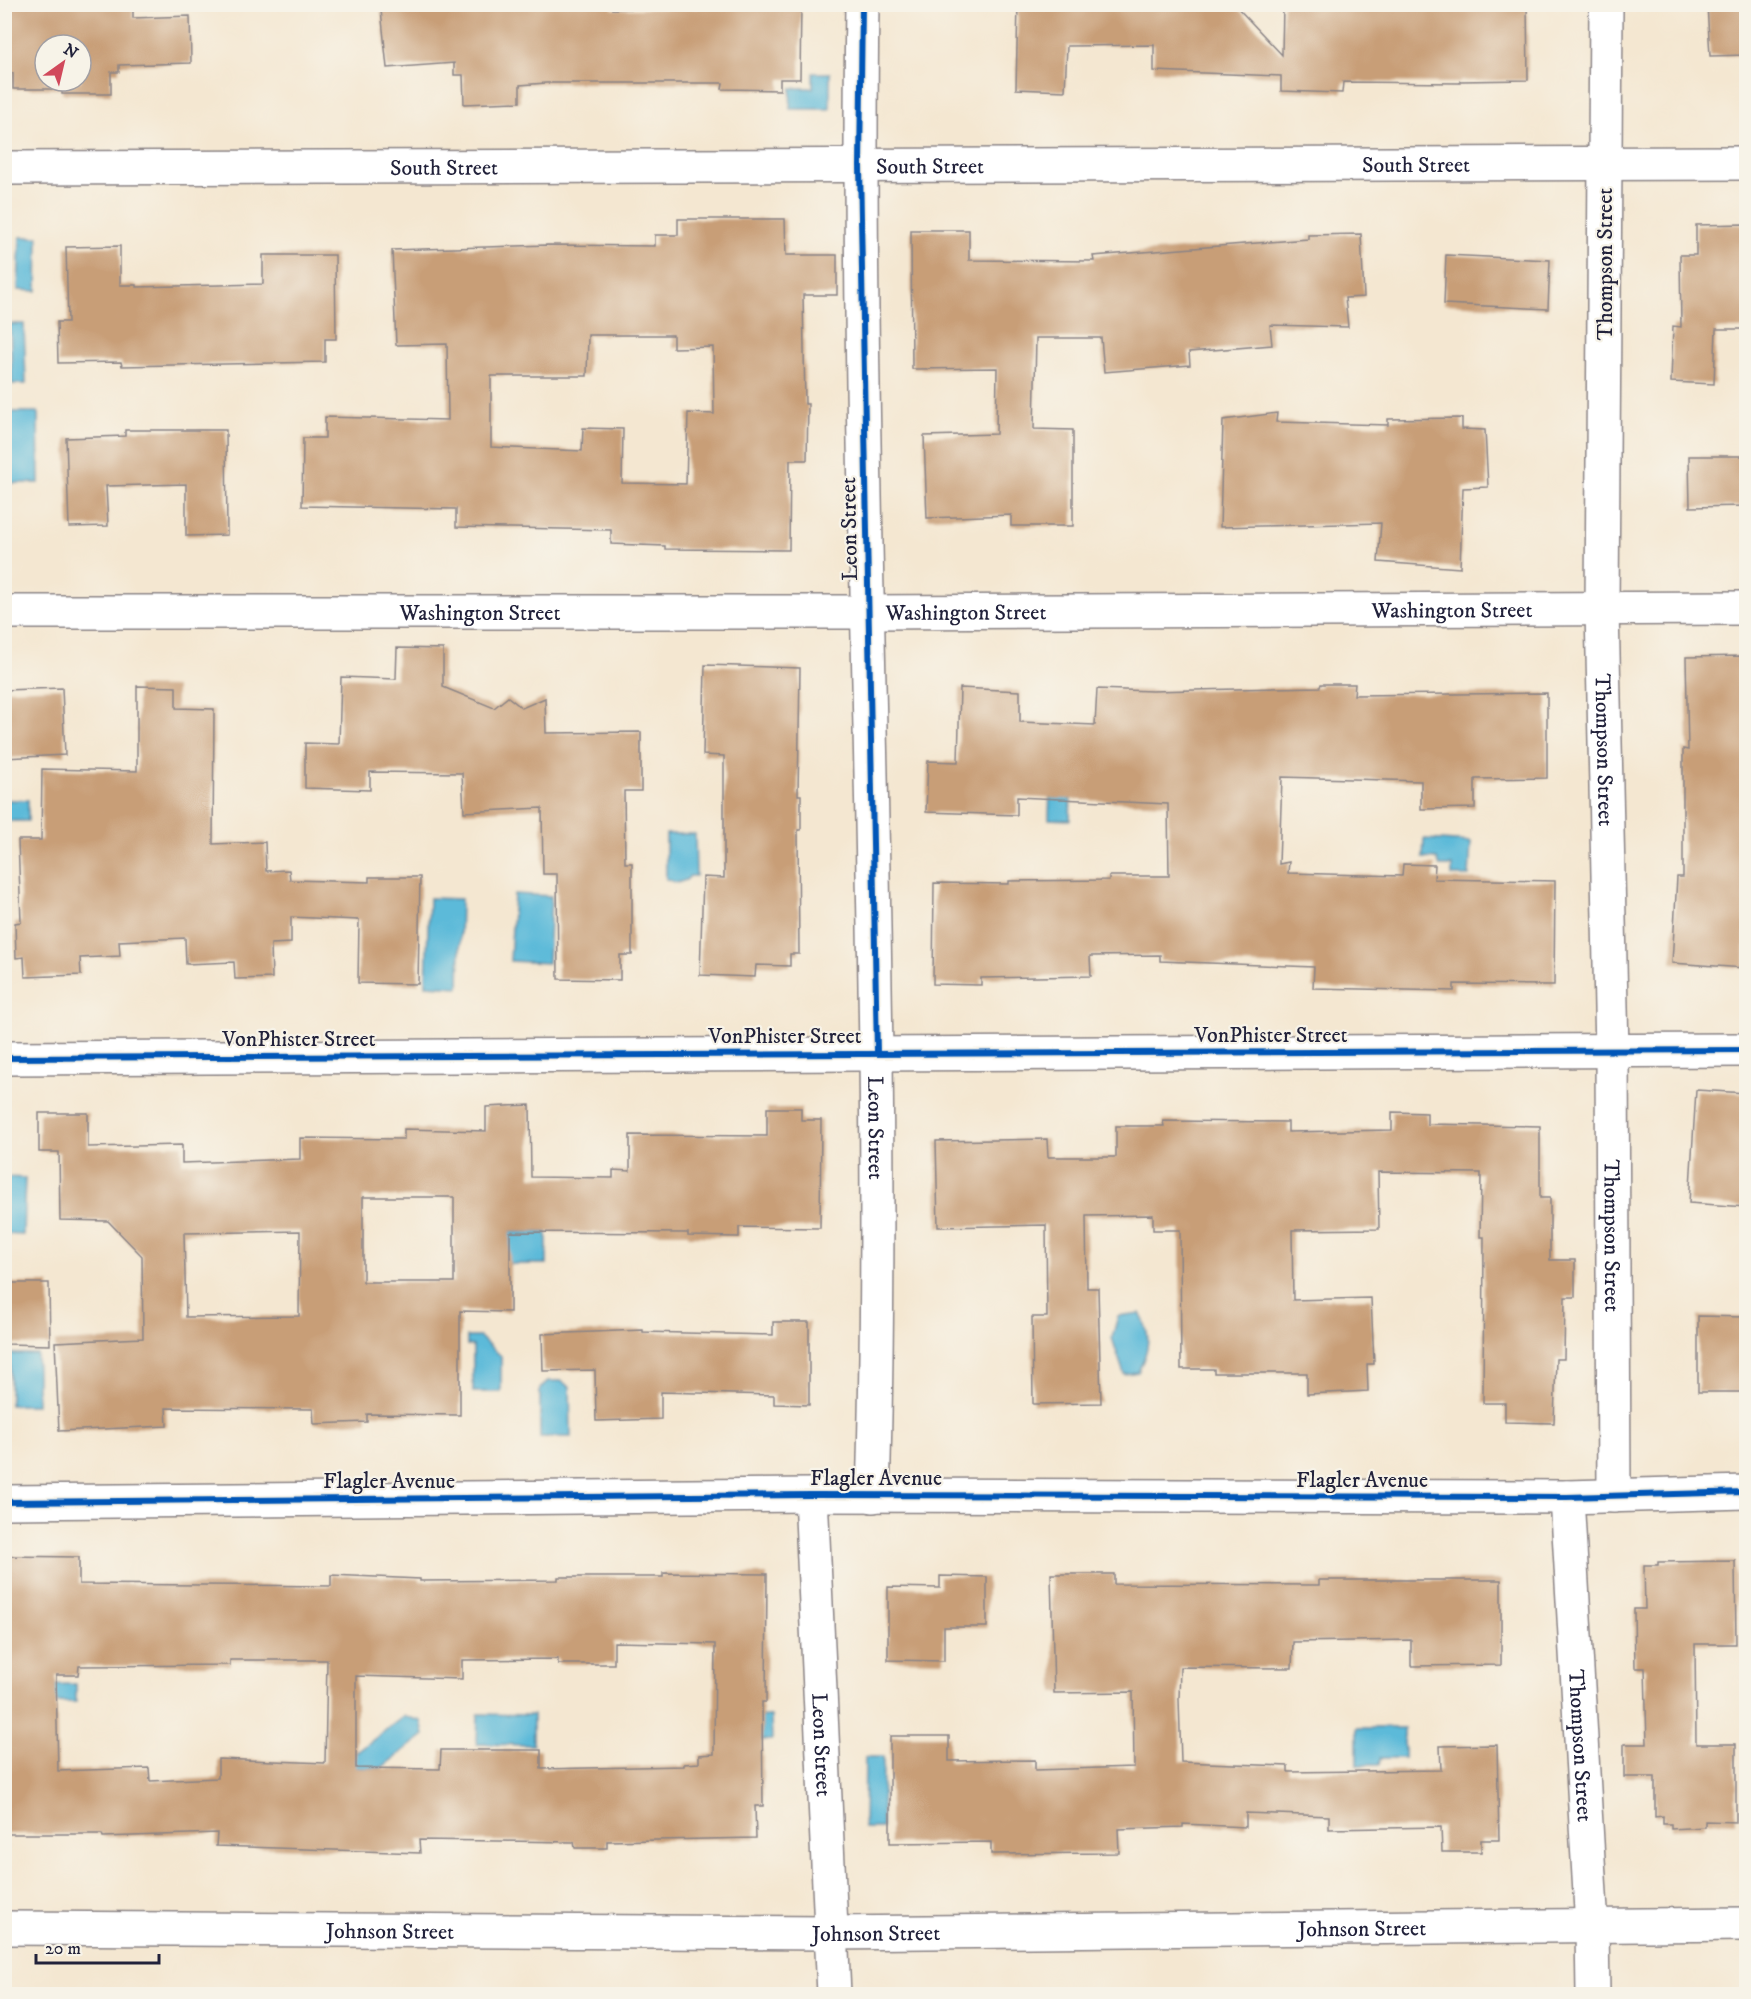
<svg xmlns="http://www.w3.org/2000/svg" width="1751" height="1999" font-family="'IM FELL DW Pica',serif">
  <rect width="100%" height="100%" fill="#f7f3e8"/>
  <filter id="ink" filterUnits="userSpaceOnUse"><feTurbulence type="fractalNoise" baseFrequency=".0167" numOctaves="2"/><feDisplacementMap in="SourceGraphic" scale="12" xChannelSelector="R" yChannelSelector="G"/><feConvolveMatrix kernelMatrix="1 2 1 2 8 2 1 2 1" color-interpolation-filters="sRGB"/></filter>
  <filter id="wash" filterUnits="userSpaceOnUse"><feTurbulence type="fractalNoise" baseFrequency=".008" numOctaves="4" result="noise"/><feDisplacementMap in="SourceGraphic" scale="24" xChannelSelector="R" yChannelSelector="G"/><feGaussianBlur stdDeviation="1.35" result="paint"/><feColorMatrix in="noise" values="0 0 0 0 0 0 0 0 0 0 0 0 0 0 0 0 0 1.4 0 .05"/><feComposite in="paint" operator="in"/></filter>
  <g filter="url(#wash)">
    <rect width="100%" height="100%" fill="#f4e7d1"/>
    <!-- water -->
    <g fill="#5bbad9" stroke="#3e6e8a" stroke-width="1.5">
      <polygon points="813,73 830,73 830,109 790,109 791,88 813,88"/>
      <polygon points="20,237 38,237 37,291 18,290"/>
      <polygon points="10,324 24,324 26,384 12,384"/>
      <polygon points="8,412 38,412 39,483 5,483 4,424 8,424"/>
      <polygon points="1051,758 1072,759 1070,820 1049,819"/>
      <polygon points="4,800 28,800 28,821 5,821"/>
      <polygon points="666,834 695,834 696,876 690,876 686,880 677,883 666,879"/>
      <polygon points="1424,839 1471,842 1469,876 1452,876 1452,866 1440,866 1437,859 1423,858"/>
      <polygon points="514,894 551,896 548,963 510,961"/>
      <polygon points="429,898 461,899 459,987 426,985"/>
      <polygon points="5,1177 25,1178 23,1235 5,1234"/>
      <polygon points="500,1232 547,1232 547,1264 501,1264"/>
      <path d="M1140 1313C1152 1335 1149 1350 1138 1372L1124 1374 1112 1338 1118 1316Z"/>
      <polygon points="467,1337 480,1337 501,1356 501,1392 473,1392 473,1346 467,1345"/>
      <rect x="10" y="1354" width="27" height="51"/>
      <polygon points="548,1381 561,1381 570,1387 571,1437 540,1437 540,1388"/>
      <polygon points="76,1684 76,1702 23,1703 22,1685"/>
      <polygon points="478,1714 533,1715 533,1745 477,1744"/>
      <polygon points="404,1716 421,1721 424,1735 381,1768 355,1768 352,1756"/>
      <polygon points="771,1716 772,1740 717,1741 717,1718"/>
      <polygon points="1357,1728 1404,1728 1404,1758 1380,1758 1379,1765 1357,1765"/>
      <polygon points="865,1757 883,1757 882,1828 864,1828"/>
    </g>
    <g id="blocks">
      <!-- building -->
      <g fill="#c89e77" fill-rule="evenodd">
        <path d="M4 4H133V18L190 16 191 63 119 65V72H111V94H62V89H13V73H4ZM45 45H81V81H45Z"/>
        <polygon points="508,4 613,4 612,9 699,8 699,4 801,4 800,79 780,79 780,90 722,89 723,83 546,83 520,85 520,102 464,104 463,75 454,75 454,63 387,68 381,10"/>
        <polygon points="1018,4 1234,4 1282,55 1283,4 1527,4 1528,80 1460,81 1460,83 1343,82 1342,93 1281,91 1281,76 1154,71 1154,45 1067,46 1065,91 1016,89"/>
        <polygon points="1707,4 1746,4 1746,55 1710,56"/>
        <path d="M678 219H785L786 255H837V295H803L805 404H808L807 460H790L789 550 665 549V546L611 544V530L456 527V509L302 506 303 438H325V417L448 420 447 344 396 345 392 250 548 245 655 246V235H678ZM588 335H673V348L713 347 714 414 688 413 686 484 622 483 623 429 583 428 582 451 491 447V376H587Z"/>
        <polygon points="1746,224 1746,329 1716,329 1714,384 1671,382 1673,326 1681,327 1680,255 1696,255 1696,225"/>
        <polygon points="911,230 969,230 969,260 1094,261 1093,256 1308,239 1308,235 1361,234 1364,297 1345,298 1348,327 1270,325 1272,345 1189,352 1190,365 1104,372 1101,338 1036,338 1034,429 1073,430 1073,526 1011,526 1011,515 927,518 924,436 996,434 997,368 912,369"/>
        <polygon points="120,246 120,285 136,285 136,287 263,284 263,255 335,255 336,339 325,339 325,362 122,366 121,362 58,363 57,322 68,322 66,247"/>
        <polygon points="1446,255 1550,260 1548,309 1444,304"/>
        <polygon points="1277,413 1276,422 1388,425 1388,419 1462,418 1462,429 1485,430 1488,487 1463,488 1460,568 1378,562 1381,523 1220,527 1223,420"/>
        <polygon points="125,430 226,430 227,535 186,536 186,484 106,486 108,526 69,527 66,438 125,436"/>
        <polygon points="1689,456 1746,456 1746,506 1690,507"/>
        <polygon points="397,648 443,649 443,687 494,708 508,697 522,708 545,698 546,733 641,732 641,791 624,791 625,863 632,863 632,955 620,955 620,980 558,979 557,874 543,874 542,808 464,812 462,773 370,772 370,790 305,788 305,743 339,744 341,677 396,679"/>
        <polygon points="1746,656 1745,968 1672,963 1677,877 1683,877 1683,749 1688,750 1686,657"/>
        <polygon points="705,665 800,668 798,795 801,795 801,830 798,830 799,954 790,954 790,966 756,965 755,977 700,975 703,877 724,878 724,756 703,755"/>
        <polygon points="1321,684 1355,684 1354,695 1547,693 1547,778 1475,779 1475,808 1421,809 1421,781 1282,777 1279,864 1289,862 1288,873 1402,876 1403,864 1435,865 1434,879 1555,881 1554,985 1454,984 1454,991 1313,988 1314,967 1160,961 1160,955 1090,956 1091,976 981,978 981,985 933,984 934,883 1009,884 1009,881 1109,880 1109,876 1169,876 1168,804 1017,797 1017,815 926,812 928,761 958,762 960,688 1020,691 1020,722 1095,725 1097,689 1152,691 1320,687"/>
        <polygon points="137,686 176,687 176,708 214,709 213,844 265,842 266,871 289,870 290,880 369,882 369,877 420,877 418,984 358,983 359,920 291,917 291,943 271,944 272,978 235,979 234,962 186,964 185,938 119,941 120,956 80,958 81,975 25,977 24,957 16,958 15,923 21,922 18,840 41,840 42,769 137,771"/>
        <polygon points="62,688 65,755 4,758 4,690"/>
        <polygon points="1696,1090 1746,1093 1746,1207 1689,1203"/>
        <path d="M530 1105 531 1177 613 1178V1170L630 1171V1135L767 1136V1108H801V1120H821L820 1228 739 1227V1237L688 1236V1233L510 1232V1312L460 1311V1415L367 1414V1422L314 1424 313 1409 166 1408 167 1426 59 1431 55 1342 143 1338 142 1256 108 1221 60 1220 59 1152H39V1113H88V1147L182 1145V1163L300 1159V1138L404 1139V1129L486 1131V1107ZM363 1197H454V1282H363ZM300 1231 299 1316 186 1317 184 1233Z"/>
        <polygon points="1392,1112 1427,1113 1427,1124 1540,1126 1540,1198 1550,1198 1550,1260 1575,1260 1575,1297 1565,1297 1564,1359 1556,1359 1554,1423 1505,1422 1505,1403 1483,1403 1484,1237 1480,1237 1481,1173 1378,1172 1379,1229 1292,1230 1293,1300 1371,1298 1374,1364 1367,1364 1368,1391 1307,1394 1307,1373 1214,1373 1214,1369 1181,1369 1180,1230 1153,1230 1153,1215 1086,1216 1087,1288 1098,1288 1101,1403 1033,1404 1032,1317 1047,1317 1046,1225 938,1227 936,1141 1047,1139 1048,1157 1116,1157 1116,1126 1164,1126 1163,1121 1288,1122 1288,1132 1392,1130"/>
        <polygon points="8,1283 49,1283 50,1345 6,1344"/>
        <polygon points="1698,1316 1746,1317 1746,1392 1698,1392"/>
        <polygon points="773,1322 809,1322 809,1405 774,1404 774,1395 661,1392 661,1419 596,1421 595,1370 543,1371 542,1334 643,1330 643,1332 773,1335"/>
        <path d="M4 1556 79 1557V1584L331 1586V1575L420 1579V1581L558 1580V1577H663V1573L767 1574 766 1702H762L763 1806H755L756 1838 607 1841V1848H575L574 1842 419 1840 420 1853 216 1846 217 1833 103 1837 102 1834H4ZM614 1642 715 1644 714 1754 699 1755V1763L684 1764V1766L541 1769V1750H441L440 1769 356 1768V1676L462 1679V1660L558 1659V1664H614ZM230 1660H327L325 1763 218 1759V1778L150 1781 149 1768 58 1771 56 1675H78L79 1666 230 1665Z"/>
        <polygon points="1735,1561 1736,1644 1695,1644 1696,1744 1736,1744 1736,1822 1705,1821 1705,1827 1671,1829 1671,1824 1663,1824 1663,1816 1655,1817 1655,1777 1624,1777 1624,1744 1647,1744 1645,1668 1635,1668 1634,1609 1645,1609 1644,1565 1658,1565 1658,1562"/>
        <polygon points="1051,1574 1114,1574 1114,1584 1319,1585 1319,1580 1501,1580 1501,1665 1411,1666 1411,1640 1293,1642 1292,1668 1180,1667 1179,1699 1181,1762 1288,1766 1288,1772 1441,1770 1440,1746 1497,1745 1499,1840 1481,1840 1481,1852 1442,1852 1441,1827 1329,1829 1329,1816 1246,1813 1246,1827 1183,1824 1183,1827 1118,1829 1119,1853 991,1854 991,1842 890,1843 890,1736 949,1736 949,1761 1035,1760 1035,1770 1134,1767 1133,1692 1054,1693"/>
        <polygon points="940,1576 987,1577 987,1627 944,1627 944,1661 888,1660 888,1587 940,1588"/>
      </g>
    </g>
  </g>
  <g filter="url(#ink)">
    <use href="#blocks" fill-opacity="0" stroke="#8b8486" stroke-width="1.5"/>
    <g fill="none" stroke-linecap="round" stroke-linejoin="round">
      <!-- minor casing -->
      <g stroke="#8b8486" stroke-width="36">
        <g id="minor">
          <path id="s1" d="M862 4C855 502 888 999 873 1496"/>
          <path id="s2" d="M1606 4 1602 610 1612 1051 1614 1496"/>
          <path id="s3" d="M4 168 1746 163"/>
          <path id="s4" d="M4 612H867L1746 608"/>
          <polyline points="4,1058 1746,1050"/>
          <path id="s5" d="M811 1495 834 1994"/>
          <path id="s6" d="M1567 1497 1592 1928 1593 1994"/>
          <path id="s7" d="M4 1928 829 1933 1746 1924"/>
        </g>
      </g>
      <!-- tertiary casing -->
      <g stroke="#8b8486" stroke-width="36">
        <polyline id="tertiary" points="4,1502 811,1495 1567,1497 1746,1492"/>
      </g>
      <!-- minor -->
      <use href="#minor" stroke="#fff" stroke-width="33"/>
      <!-- tertiary -->
      <use href="#tertiary" stroke="#fff" stroke-width="33"/>
      <!-- cycleway casing -->
      <g stroke="#f7f3e8" stroke-width="10">
        <g id="cycleway">
          <polyline points="862,4 860,166 877,1053"/>
          <polyline points="4,1058 1746,1050"/>
          <polyline points="4,1502 811,1495 1567,1497 1746,1492"/>
        </g>
      </g>
      <!-- cycleway -->
      <use href="#cycleway" stroke="#0057b8" stroke-width="6"/>
    </g>
  </g>
  <g text-anchor="middle" stroke-width="4.5" stroke-linejoin="round" paint-order="stroke">
    <!-- street labels -->
    <g font-size="22" fill="#22223b" stroke="#f7f3e8">
      <text dy="8" stroke="none"><textPath href="#s3" startOffset="1412">South Street</textPath></text>
      <text dy="8" stroke="none"><textPath href="#s3" startOffset="926">South Street</textPath></text>
      <text dy="8" stroke="none"><textPath href="#s3" startOffset="440">South Street</textPath></text>
      <text transform="translate(1604 264) rotate(-90)" y="8">Thompson Street</text>
      <text transform="translate(848 529) rotate(-91)" y="8">Leon Street</text>
      <text dy="8" stroke="none"><textPath href="#s4" startOffset="1448">Washington Street</textPath></text>
      <text dy="8" stroke="none"><textPath href="#s4" startOffset="476">Washington Street</textPath></text>
      <text dy="8" stroke="none"><textPath href="#s4" startOffset="962">Washington Street</textPath></text>
      <text dy="8" stroke="none"><textPath href="#s2" startOffset="746">Thompson Street</textPath></text>
      <text x="1271" y="1042">VonPhister Street</text>
      <text x="785" y="1043">VonPhister Street</text>
      <text x="299" y="1046">VonPhister Street</text>
      <text dy="8" stroke="none"><textPath href="#s1" startOffset="1124">Leon Street</textPath></text>
      <text dy="8" stroke="none"><textPath href="#s2" startOffset="1232">Thompson Street</textPath></text>
      <text x="876" y="1485">Flagler Avenue</text>
      <text x="1362" y="1487">Flagler Avenue</text>
      <text x="389" y="1488">Flagler Avenue</text>
      <text dy="8" stroke="none"><textPath href="#s5" startOffset="250">Leon Street</textPath></text>
      <text dy="8" stroke="none"><textPath href="#s6" startOffset="249">Thompson Street</textPath></text>
      <text dy="8" stroke="none"><textPath href="#s7" startOffset="1358">Johnson Street</textPath></text>
      <text dy="8" stroke="none"><textPath href="#s7" startOffset="386">Johnson Street</textPath></text>
      <text dy="8" stroke="none"><textPath href="#s7" startOffset="872">Johnson Street</textPath></text>
    </g>
  </g>
  <!-- margin -->
  <rect width="1751" height="1999" fill="none" stroke="#f7f3e8" stroke-width="24"/>
  <!-- north arrow -->
  <g transform="translate(63 63) rotate(34)"><circle r="28" fill="#f7f3e8" stroke="#a29fa3" stroke-width="1.5"/>
  <path d="M0-4.5L10 22L0 15L-10 22Z" fill="#d1495b"/>
  <text y="-9" font-size="16" font-weight="bold" text-anchor="middle" fill="#22223b">N</text>
  </g>
  <!-- scale -->
  <path d="M36 1954v9h123v-9" fill="none" stroke="#22223b" stroke-width="3"/>
  <text x="45" y="1954" font-size="18" fill="#22223b" stroke="#f7f3e8" stroke-width="4.5" paint-order="stroke">20 m</text>
</svg>
